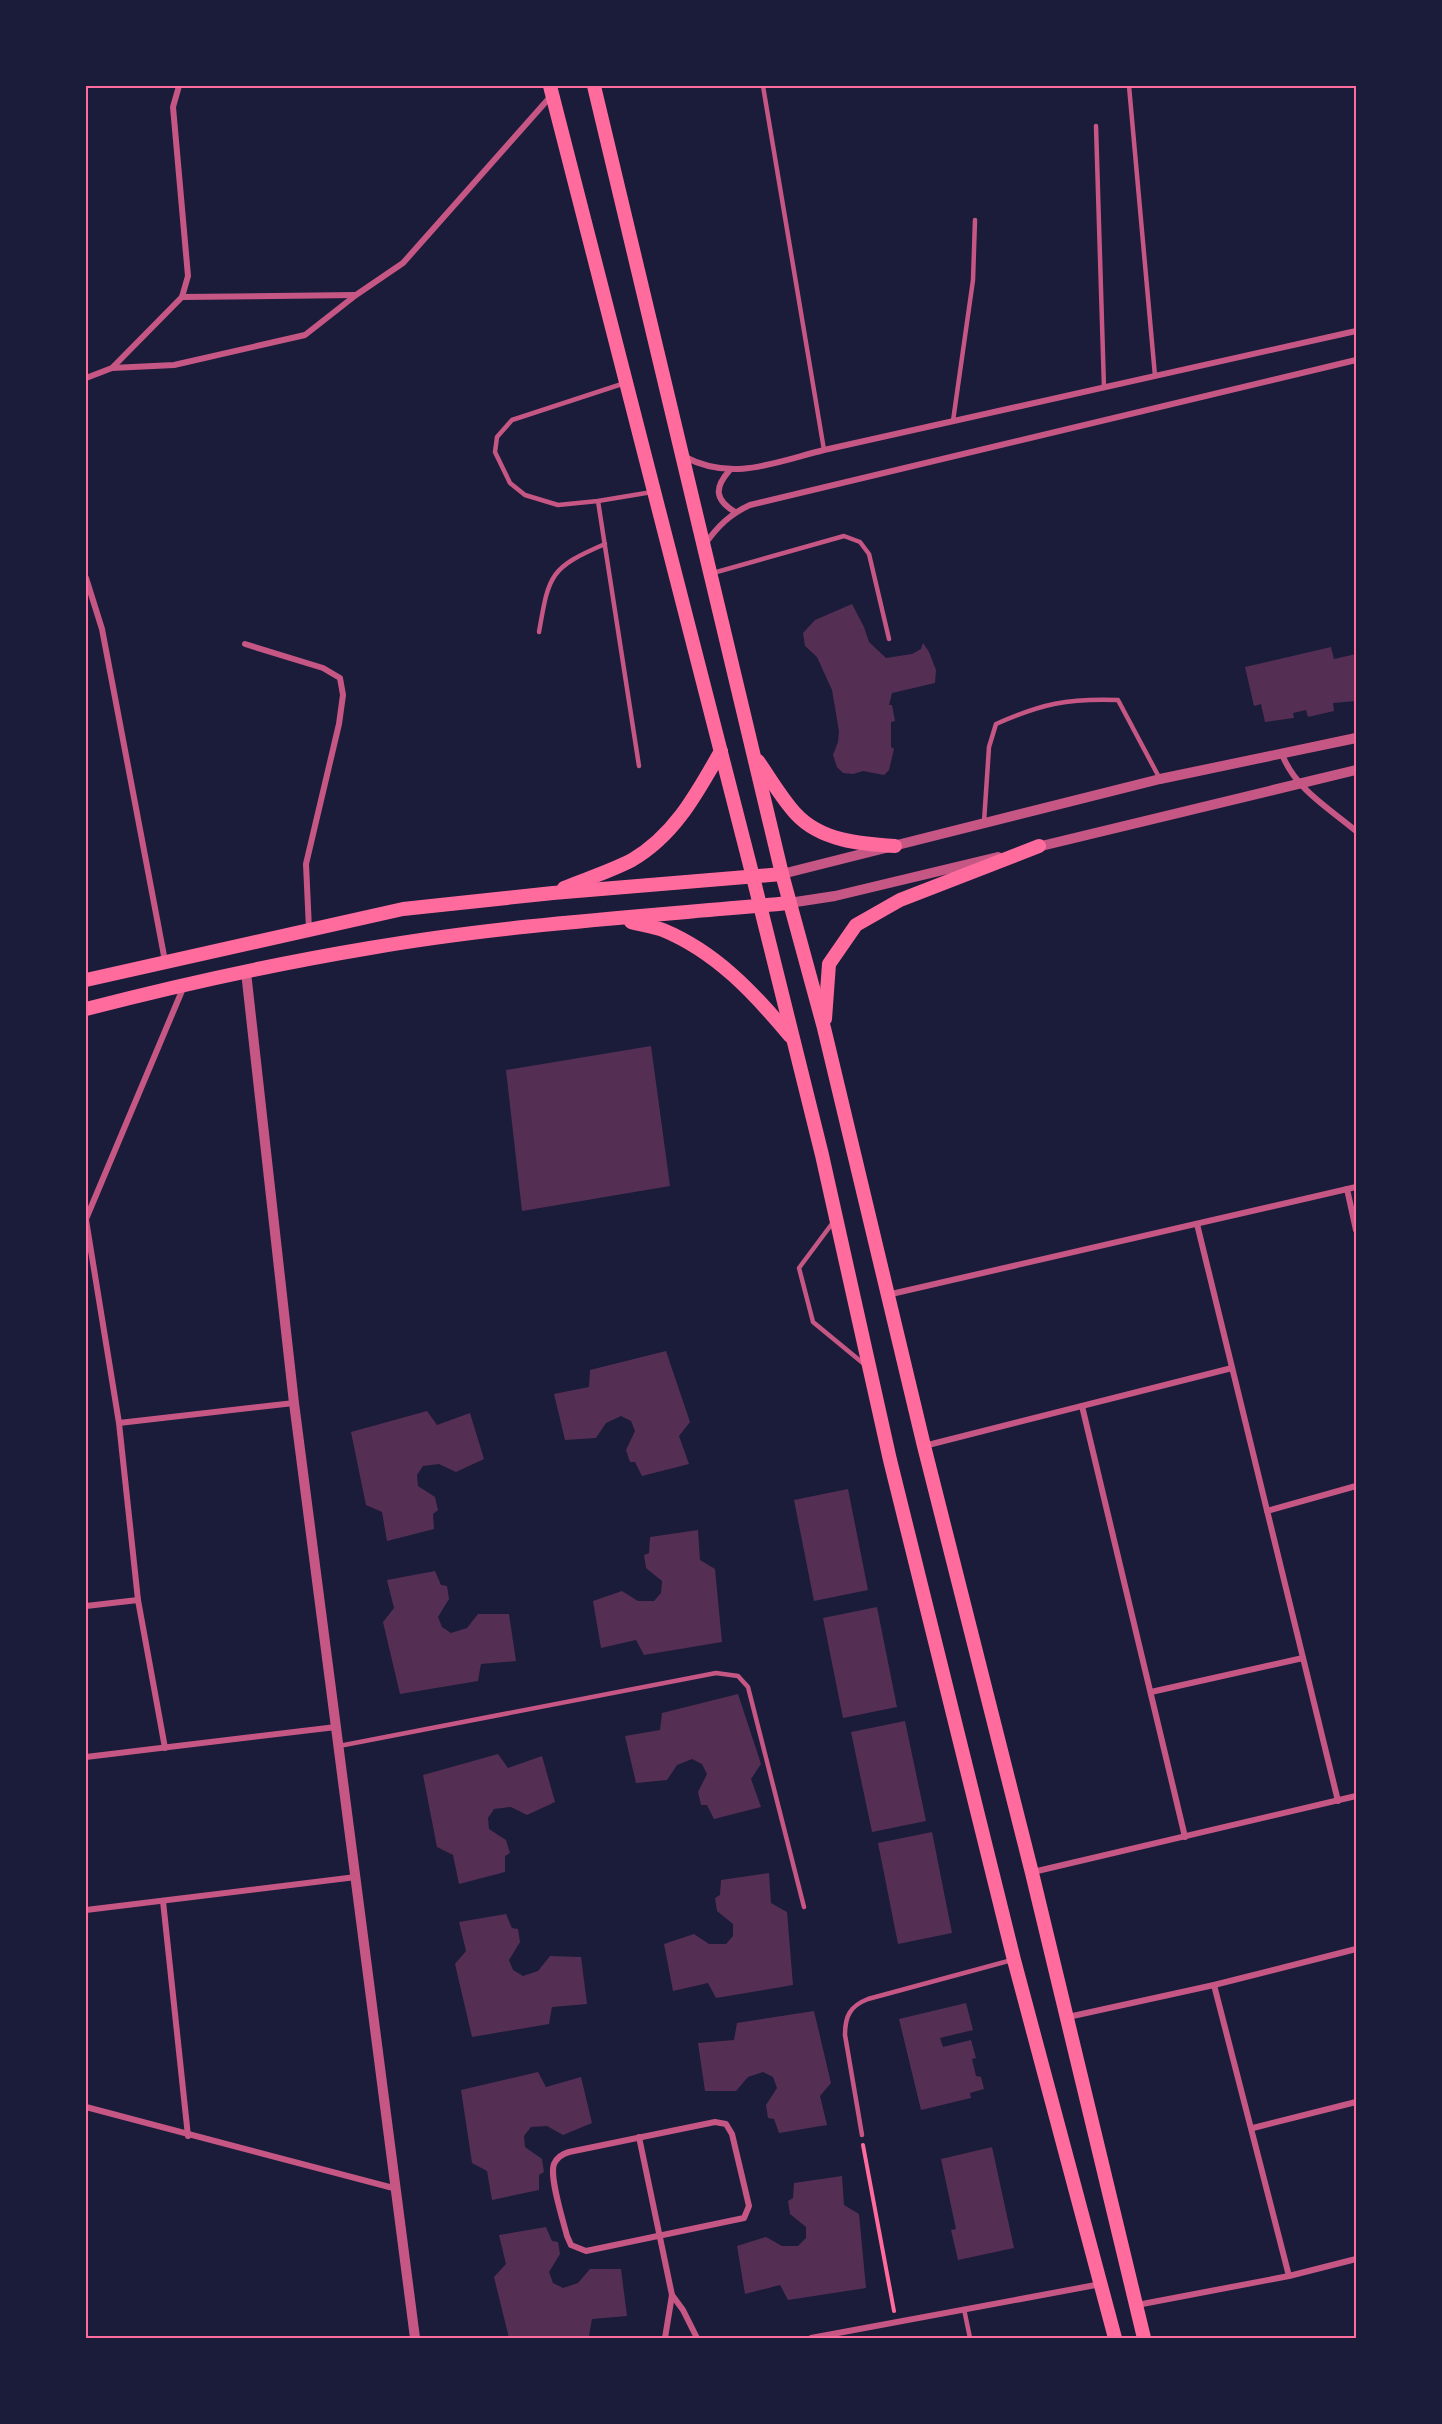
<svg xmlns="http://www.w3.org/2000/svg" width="1442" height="2424" font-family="'Playfair Display',serif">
  <rect width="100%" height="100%" fill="#1b1b3a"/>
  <!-- building -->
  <g fill="#542f53">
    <polygon points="852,604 864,627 869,642 886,658 912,654 921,649 923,643 929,652 936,670 935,683 892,693 889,705 892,705 895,721 891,722 891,747 894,749 889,770 884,775 863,771 853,774 843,773 837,767 833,755 838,742 839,731 832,690 817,657 805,646 803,633 815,620"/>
    <polygon points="1331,647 1334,659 1356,654 1356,701 1333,703 1334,711 1308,717 1306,710 1293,713 1294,718 1265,722 1261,704 1254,706 1245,667"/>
    <polygon points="651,1046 670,1186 522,1211 506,1070"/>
    <polygon points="666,1351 690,1422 679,1436 689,1464 642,1476 635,1462 630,1462 626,1450 635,1431 631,1421 621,1416 606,1423 596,1438 565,1440 554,1394 589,1387 590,1370"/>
    <polygon points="427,1411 437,1425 470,1413 484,1459 456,1472 439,1464 423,1466 417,1475 418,1486 435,1497 438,1510 433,1514 434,1529 387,1541 382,1512 366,1505 351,1432"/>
    <polygon points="848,1489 868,1590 814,1601 794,1500"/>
    <polygon points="698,1530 700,1560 715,1569 722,1642 644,1655 636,1640 601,1648 593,1601 622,1591 638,1601 654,1601 661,1593 662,1581 646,1568 644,1555 649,1553 650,1537"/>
    <polygon points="435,1571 441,1585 447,1586 449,1599 438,1617 442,1627 451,1633 467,1628 478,1614 509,1614 516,1661 481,1664 478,1681 400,1694 383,1622 394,1608 387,1580"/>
    <polygon points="877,1607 897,1707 843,1718 823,1618"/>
    <polygon points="738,1694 761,1764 751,1779 761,1807 714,1819 707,1805 701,1805 698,1792 707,1774 702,1764 692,1759 677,1765 667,1780 636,1783 625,1736 660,1730 662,1713"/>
    <polygon points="905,1721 926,1821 872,1832 851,1732"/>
    <polygon points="498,1754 508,1768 542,1756 555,1802 527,1815 511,1807 494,1809 488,1818 489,1829 506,1840 510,1853 505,1856 505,1872 459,1884 453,1855 437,1847 423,1775"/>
    <polygon points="932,1832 952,1933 898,1944 878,1843"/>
    <polygon points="769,1873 771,1903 787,1912 793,1985 716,1998 708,1983 673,1991 664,1944 694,1934 709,1944 726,1944 733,1936 733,1924 717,1911 715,1898 720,1895 721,1880"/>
    <polygon points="506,1914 512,1928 518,1929 520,1942 509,1960 513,1970 523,1976 538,1971 550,1956 581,1957 587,2004 552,2007 549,2024 472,2037 455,1964 466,1951 459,1922"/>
    <polygon points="966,2003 973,2030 940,2038 943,2047 971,2040 976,2058 972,2059 976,2076 981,2077 984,2089 970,2093 971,2098 921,2110 899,2019"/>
    <polygon points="814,2011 831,2083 820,2096 827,2125 779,2133 774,2119 768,2118 766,2105 777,2088 773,2077 763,2072 748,2077 736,2091 705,2091 698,2043 734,2040 737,2023"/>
    <polygon points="538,2072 546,2087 581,2077 592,2123 563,2135 547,2126 531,2127 524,2136 525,2147 542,2159 544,2172 539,2175 539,2190 492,2200 487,2171 472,2163 461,2090"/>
    <polygon points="992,2147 1014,2248 958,2260 951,2230 956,2229 941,2159"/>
    <polygon points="842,2176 844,2205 859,2214 866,2288 788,2300 780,2285 745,2294 737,2246 766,2237 782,2246 798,2246 806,2238 806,2227 790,2214 788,2201 793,2198 794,2183"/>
    <polygon points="546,2227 552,2241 558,2242 560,2254 549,2272 553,2283 563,2288 578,2283 590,2269 621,2269 627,2316 592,2319 589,2336 576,2338 509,2338 494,2277 506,2264 499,2235"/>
  </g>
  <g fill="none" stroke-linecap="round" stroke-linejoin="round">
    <!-- path -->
    <polyline stroke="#ff6b9d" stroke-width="4" points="863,2145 894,2311"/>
    <!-- service -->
    <g stroke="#c65784" stroke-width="4.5">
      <polyline points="763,86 824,450"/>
      <polyline points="1129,86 1155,376"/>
      <polyline points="1096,126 1104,388"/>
      <polyline points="625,383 512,420 497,437 495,452 510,483 525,495 558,505 598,501 652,492"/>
      <polyline points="953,421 973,280 975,220"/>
      <polyline points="598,501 639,766"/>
      <polyline points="713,573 844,536 860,542 869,554 889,639"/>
      <path d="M539 632C549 575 549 568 605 544"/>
      <path d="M984 822 989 747 996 724C1041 704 1068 698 1118 700L1160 779"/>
      <polyline points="834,1221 799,1268 813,1322 864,1364"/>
      <polyline points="339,1746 716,1673 738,1676 748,1687 804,1907"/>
      <path d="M862 2135 845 2035C845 2016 850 2006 868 1999L1012 1960"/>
      <polyline points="964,2309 970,2338"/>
    </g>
    <!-- minor -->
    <g stroke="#c65784" stroke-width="6">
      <polyline points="182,297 355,295"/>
      <polyline points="113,367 182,297 188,276 173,107 179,86"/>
      <polyline points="86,378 112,368 174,365 305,335 356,295 403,263 551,96"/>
      <path d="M685 457C732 482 776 462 824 450L1356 331"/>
      <path d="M729 471C714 488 715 500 735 512"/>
      <path d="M705 544C718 526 730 514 750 505L1356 360"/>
      <polyline points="86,578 102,629 165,961"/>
      <polyline points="245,644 323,668 340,678 343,695 339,724 306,864 309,929"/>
      <path d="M1282 754C1295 789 1329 808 1356 831"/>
      <polyline points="1347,1189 1356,1230"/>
      <polyline points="86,1219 184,986"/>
      <polyline points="86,1220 119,1423 138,1600 165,1748"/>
      <polyline points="1197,1224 1338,1801"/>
      <polyline points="887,1295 1356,1187"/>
      <polyline points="1082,1406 1185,1837"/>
      <polyline points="119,1423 294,1403"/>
      <polyline points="924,1446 1232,1368"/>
      <polyline points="1267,1511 1356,1486"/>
      <polyline points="86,1606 138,1600"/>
      <polyline points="1151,1692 1303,1658"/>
      <polyline points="86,1757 336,1727"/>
      <polyline points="1033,1872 1356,1796"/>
      <polyline points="163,1901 188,2136"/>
      <polyline points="86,1910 356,1877"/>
      <polyline points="1214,1985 1289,2276"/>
      <polyline points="1068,2017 1214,1985 1356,1949"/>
      <polyline points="86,2107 397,2189"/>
      <path d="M715 2122 726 2124 732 2134 749 2206 744 2218 586 2251 571 2245 567 2236C563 2220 549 2177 554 2164 557 2157 562 2154 569 2152Z"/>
      <polyline points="1253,2128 1356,2102"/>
      <polyline points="639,2137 672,2295 665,2338"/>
      <polyline points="672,2295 683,2310 697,2338"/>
      <polyline points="1137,2305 1289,2276 1356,2259"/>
      <polyline points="811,2338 1101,2284"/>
    </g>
    <!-- tertiary -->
    <g stroke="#c65784" stroke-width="10">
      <polyline points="1033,848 1356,770"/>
      <polyline points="782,874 1160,779 1356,738"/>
      <polyline points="789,903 835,896 998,857"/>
      <polyline points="246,972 294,1403 415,2338"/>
    </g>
    <!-- primary -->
    <g stroke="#ff6b9d" stroke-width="14">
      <polyline points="550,86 753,877 822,1155 890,1460 1014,1960 1115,2338"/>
      <polyline points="594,86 782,874 824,1028 924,1446 1032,1873 1144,2338"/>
      <path d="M758 761C770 778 782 799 796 814 821 841 861 844 895 846"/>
      <path d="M564 888C586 879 611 871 632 860 675 835 697 793 721 751"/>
      <path d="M631 922C641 925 653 926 663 930 716 952 754 993 790 1036"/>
      <polyline points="86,980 403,909 553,893 782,874"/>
      <path d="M86 1009C179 985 274 964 370 948 508 924 650 916 789 903"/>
      <polyline points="825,1019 829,964 856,925 900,900 1039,846"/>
    </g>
  </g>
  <!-- border -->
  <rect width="1442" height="2424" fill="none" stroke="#1b1b3a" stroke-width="174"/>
  <rect x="87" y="87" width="1268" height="2250" fill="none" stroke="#ff6b9d" stroke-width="2"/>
</svg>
